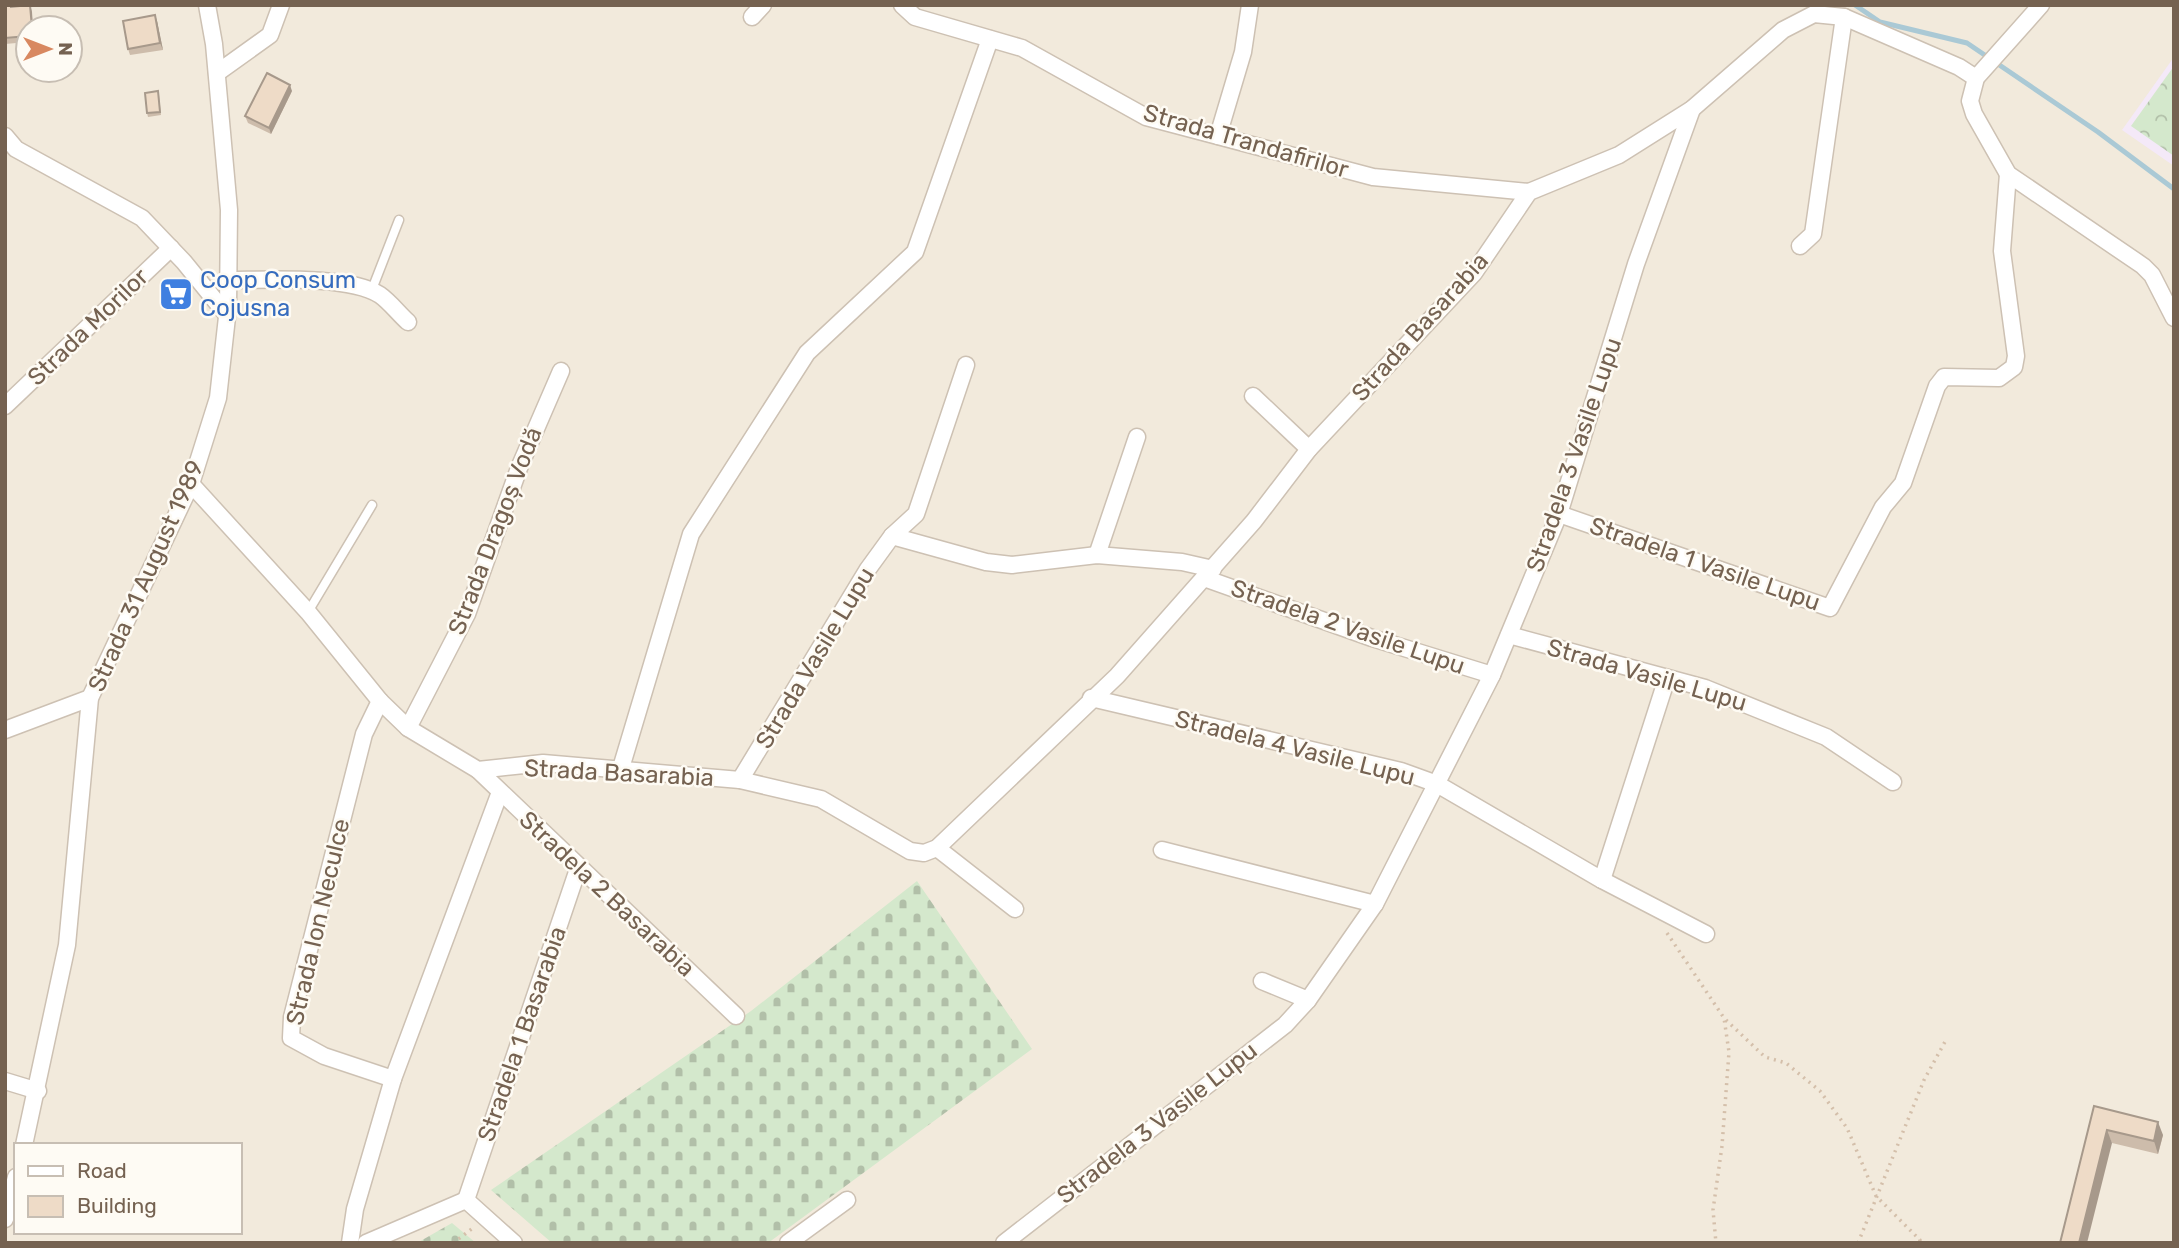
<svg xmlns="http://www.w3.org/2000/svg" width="2179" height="1248" font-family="Rubik,sans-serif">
  <defs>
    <pattern id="forest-crowns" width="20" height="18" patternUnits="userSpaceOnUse" patternTransform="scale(1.75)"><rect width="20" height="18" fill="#d4e8cc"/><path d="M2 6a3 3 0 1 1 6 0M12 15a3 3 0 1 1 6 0" fill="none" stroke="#b1bfa8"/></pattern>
    <pattern id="cemetery-stones" width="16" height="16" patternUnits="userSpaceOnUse" patternTransform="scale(1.75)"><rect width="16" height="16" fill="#d4e8cc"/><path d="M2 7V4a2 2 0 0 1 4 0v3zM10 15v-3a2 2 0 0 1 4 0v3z" fill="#b1bfa8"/></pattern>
  </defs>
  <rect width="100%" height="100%" fill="#fbf7ed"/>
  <!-- residential -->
  <path fill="#f2eadc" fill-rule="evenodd" d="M5 5H2174V1243H5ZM28 28H70V70H28ZM16 1145H240V1232H16Z"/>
  <!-- education -->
  <polygon fill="#f4e9f8" points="2174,57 2174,166 2122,130"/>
  <!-- forest -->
  <polygon fill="url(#forest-crowns)" points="2174,66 2174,156 2131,126"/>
  <!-- cemetery -->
  <g fill="url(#cemetery-stones)">
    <polygon points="917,881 1032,1049 768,1243 552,1243 491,1190 751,1011"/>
    <polygon points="452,1223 476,1243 417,1243"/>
  </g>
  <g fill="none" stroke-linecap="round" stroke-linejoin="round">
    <!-- stream -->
    <polyline stroke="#aac9d5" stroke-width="5" points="1855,5 1880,22 1967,43 2098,132 2174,189"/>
    <!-- lane casing -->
    <g stroke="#cdc1b3" stroke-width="11">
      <g id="lane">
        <polyline points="371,292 399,220"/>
        <polyline points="308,612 372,505"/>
      </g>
    </g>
    <!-- street casing -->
    <g stroke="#cdc1b3" stroke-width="19">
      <g id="street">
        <polyline points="902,5 915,17 1022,48 1146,117 1373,177 1529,192"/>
        <polyline points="2041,5 1976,78 1970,101 1974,114 2008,174 2143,266 2152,275 2174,318"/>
        <polyline points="752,17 763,5"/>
        <polyline points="217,73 270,35 281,5"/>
        <polyline points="5,136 16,149 142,218 184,262 227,315"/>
        <polyline points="1218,136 1243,52 1250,5"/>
        <polyline points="1800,246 1813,234 1844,17"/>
        <path d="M228 280C266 280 349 275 380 295 390 302 399 314 408 322"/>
        <polyline points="1253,396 1309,449"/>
        <polyline points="5,406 171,248"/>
        <polyline points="191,484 308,612 380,701 408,728 478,770 543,763 740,780 821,799 910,851 924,853 937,848 1117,676 1254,521 1309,449 1474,273 1529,192 1619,155 1692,109 1783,30 1814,14 1844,17 1959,67 1976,78"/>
        <polyline points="1559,514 1830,608 1883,507 1903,483 1937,386 1944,377 1999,378 2014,367 2016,356 2002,251 2008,174"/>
        <polyline points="892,536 986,562 1012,565 1097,555 1182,562 1213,569"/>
        <polyline points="1097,555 1137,437"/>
        <polyline points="1204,578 1372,638 1492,675"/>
        <polyline points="1509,635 1705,688 1826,737 1893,782"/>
        <polyline points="1091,698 1401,771 1437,784 1602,880 1706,934"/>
        <polyline points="380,701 364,734 292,1017 291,1038 324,1056 393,1079"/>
        <polyline points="408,728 467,614 519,468 561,371"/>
        <polyline points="5,730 90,698"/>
        <polyline points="621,768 691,534 807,353 915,252 990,39"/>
        <polyline points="478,770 736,1016"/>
        <polyline points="740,780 868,569 892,536 916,514 966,365"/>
        <polyline points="937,848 1015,909"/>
        <polyline points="1162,850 1375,904"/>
        <polyline points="1602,880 1667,678"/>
        <polyline points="1262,981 1308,1000"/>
        <polyline points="5,1081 38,1091"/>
        <polyline points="24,1145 67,945 90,698 191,484 218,398 228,308 229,210 214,44 207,5"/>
        <polyline points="466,1200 578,869"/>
        <polyline points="466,1200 514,1243"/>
        <polyline points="5,1219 16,1177"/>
        <polyline points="350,1243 355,1209 393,1079 500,792"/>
        <polyline points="366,1243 466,1200"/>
        <polyline points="788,1243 847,1200"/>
        <polyline points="1004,1243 1285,1025 1308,1000 1375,904 1492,675 1559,514 1636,264 1692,109"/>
      </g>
    </g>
    <!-- path -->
    <g stroke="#d4bfaa" stroke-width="3.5" stroke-dasharray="2 5" stroke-linecap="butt">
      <polyline points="1667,933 1724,1018 1729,1052 1722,1146 1713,1210 1716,1243"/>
      <polyline points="1726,1020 1765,1057 1786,1063 1820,1091 1847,1128 1876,1196 1920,1240 1919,1243"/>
      <polyline points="453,1243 473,1228"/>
      <polyline points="1858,1243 1924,1080 1946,1040"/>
    </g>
    <!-- lane -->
    <use href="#lane" stroke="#fff" stroke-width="8"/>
    <!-- street -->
    <use href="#street" stroke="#fff" stroke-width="16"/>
  </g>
  <!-- wall -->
  <g fill="#cdbcab">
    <polygon points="5,5 13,5 13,7 32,12 28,28 28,42 5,44"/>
    <polygon points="157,21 163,50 130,55 128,49"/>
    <polygon points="292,91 271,134 248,123 245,116"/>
    <polygon points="159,95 161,115 148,117 147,113"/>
    <polygon points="2094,1106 2163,1135 2158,1154 2112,1143"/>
  </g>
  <!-- shaded-wall -->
  <g fill="#a7998b">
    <polygon points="30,5 32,12 33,28 32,28"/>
    <polygon points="155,15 157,21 163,50 160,43"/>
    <polygon points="290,85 292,91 271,134 269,128"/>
    <polygon points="2158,1122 2163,1135 2158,1154 2154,1141"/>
    <polygon points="2107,1130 2112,1143 2087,1243 2079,1243"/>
  </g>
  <!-- building -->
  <g fill="#eedbc7" stroke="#a7998b" stroke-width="2">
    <polygon points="5,5 11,5 11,7 30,5 32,28 28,28 28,36 5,38"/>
    <polygon points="155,15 160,43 128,49 123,21"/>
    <polygon points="267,73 290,85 269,128 245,116"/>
    <polygon points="158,91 160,112 147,113 145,93"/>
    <polygon points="2094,1106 2158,1122 2154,1141 2107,1130 2079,1243 2060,1243"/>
  </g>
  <!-- icons -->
  <defs>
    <g id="supermarket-square" transform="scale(1.75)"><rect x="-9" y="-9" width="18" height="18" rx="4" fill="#3f7fe0" stroke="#fefbf4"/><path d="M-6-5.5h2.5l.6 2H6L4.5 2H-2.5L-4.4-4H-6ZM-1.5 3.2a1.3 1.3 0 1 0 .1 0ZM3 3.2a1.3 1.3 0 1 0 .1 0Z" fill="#fff"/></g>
  </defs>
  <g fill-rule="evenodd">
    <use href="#supermarket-square" x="176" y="294"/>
  </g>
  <g text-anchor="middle" stroke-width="5" stroke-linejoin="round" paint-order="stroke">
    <!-- street labels -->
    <g font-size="24" fill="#756251" stroke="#fefbf4">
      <text transform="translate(1246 141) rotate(16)" y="8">Strada Trandafirilor</text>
      <text transform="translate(88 327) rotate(-44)" y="8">Strada Morilor</text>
      <text transform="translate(1420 327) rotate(-48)" y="8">Strada Basarabia</text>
      <text transform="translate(1574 455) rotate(-71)" y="8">Stradela 3 Vasile Lupu</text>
      <text transform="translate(495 531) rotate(-69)" y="8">Strada Dragoș Vodă</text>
      <text transform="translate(1705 564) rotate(19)" y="8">Stradela 1 Vasile Lupu</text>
      <text transform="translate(146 576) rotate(-66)" y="8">Strada 31 August 1989</text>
      <text transform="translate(1348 627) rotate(19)" y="8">Stradela 2 Vasile Lupu</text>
      <text transform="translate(815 658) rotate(-59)" y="8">Strada Vasile Lupu</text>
      <text transform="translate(1647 675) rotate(16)" y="8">Strada Vasile Lupu</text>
      <text transform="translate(1295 748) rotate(14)" y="8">Stradela 4 Vasile Lupu</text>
      <text transform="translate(619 773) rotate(3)" y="8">Strada Basarabia</text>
      <text transform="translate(607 894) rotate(43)" y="8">Stradela 2 Basarabia</text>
      <text transform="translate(318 922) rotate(-77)" y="8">Strada Ion Neculce</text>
      <text transform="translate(522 1034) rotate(-71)" y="8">Stradela 1 Basarabia</text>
      <text transform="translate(1157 1123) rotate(-38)" y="8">Stradela 3 Vasile Lupu</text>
    </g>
    <!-- shop labels -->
    <g font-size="24" fill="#366cbe" stroke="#fefbf4" text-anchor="start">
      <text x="200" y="288">Coop Consum<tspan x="200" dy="28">Cojusna</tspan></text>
    </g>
  </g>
  <!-- border -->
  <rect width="2179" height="1248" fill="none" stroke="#756251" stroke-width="14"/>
  <!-- legend -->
  <rect x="14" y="1143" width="228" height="91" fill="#fefbf4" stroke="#c7beb3" stroke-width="2"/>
  <rect x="28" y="1166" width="35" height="10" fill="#ffffff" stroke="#c7beb3" stroke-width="2"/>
  <text x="77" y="1178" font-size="21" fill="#756251">Road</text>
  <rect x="28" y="1196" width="35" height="21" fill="#eedbc7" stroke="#c7beb3" stroke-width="2"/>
  <text x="77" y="1213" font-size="21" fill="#756251">Building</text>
  <!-- north arrow -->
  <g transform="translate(49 49) rotate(90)"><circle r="33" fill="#fefbf4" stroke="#c7beb3" stroke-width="2"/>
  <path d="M0-5L12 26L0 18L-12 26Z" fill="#d88860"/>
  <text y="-10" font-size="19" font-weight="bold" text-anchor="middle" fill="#756251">N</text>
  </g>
</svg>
